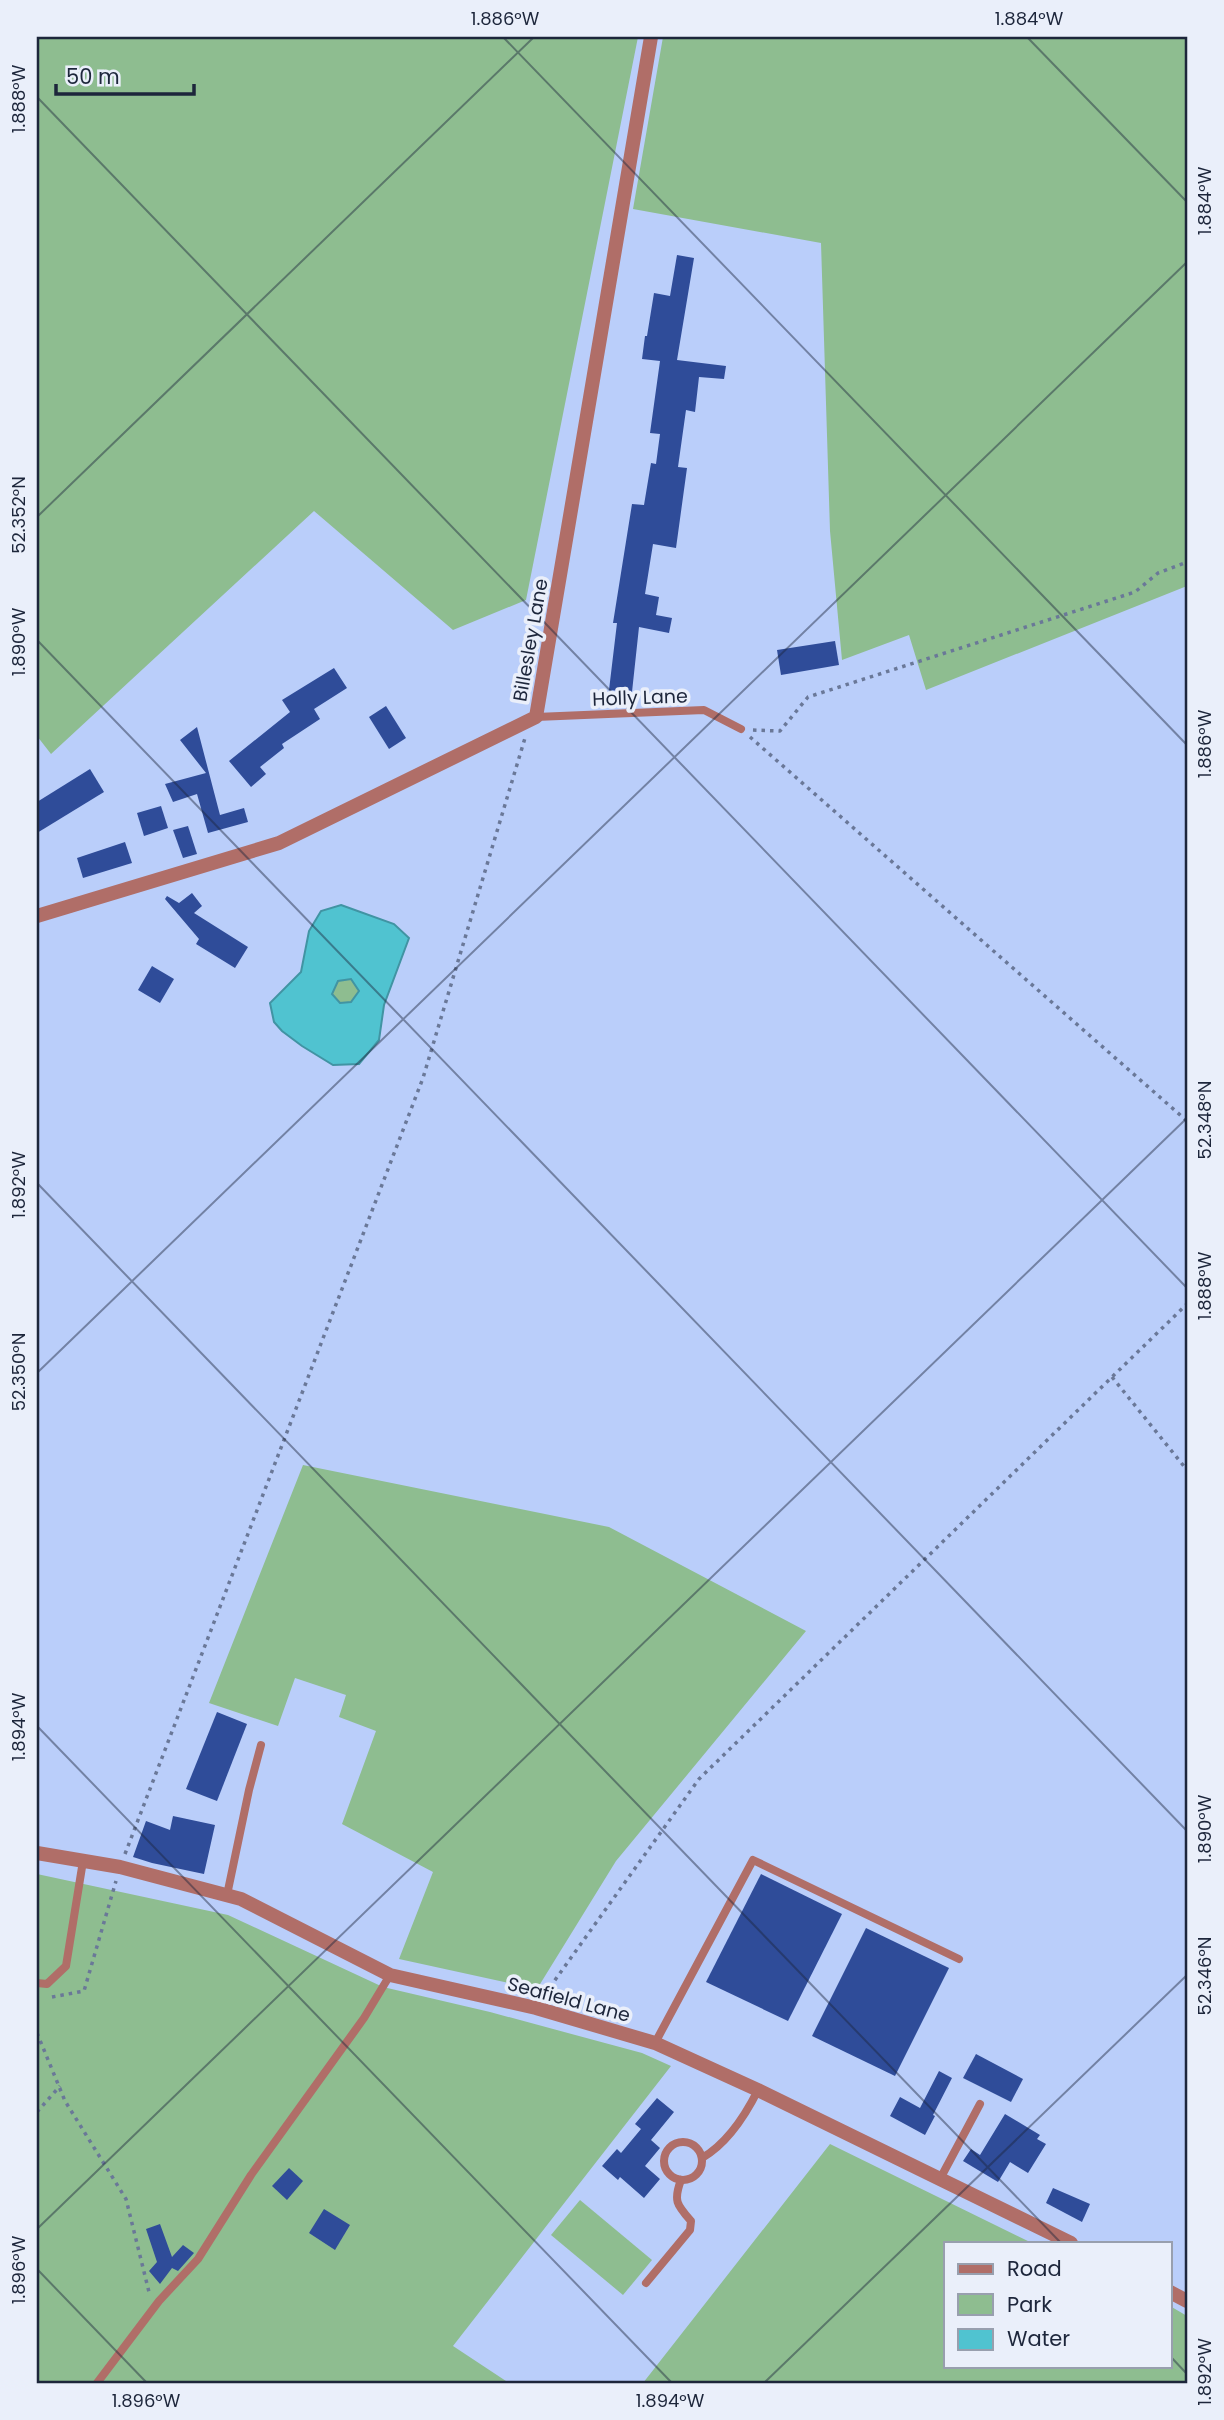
<svg xmlns="http://www.w3.org/2000/svg" width="1224" height="2420" font-family="Poppins,sans-serif">
  <rect width="100%" height="100%" fill="#bacefa"/>
  <!-- green -->
  <g fill="#8ebd90">
    <polygon points="37,37 638,37 526,600 453,630 314,511 51,754 37,736"/>
    <polygon points="663,37 1187,37 1187,586 926,690 909,635 842,660 830,531 821,243 633,209"/>
    <polygon points="351,979 359,991 351,1002 340,1003 332,994 338,981"/>
    <polygon points="303,1465 609,1527 806,1631 616,1861 537,1989 399,1959 433,1872 342,1824 376,1731 339,1717 346,1695 295,1678 278,1726 209,1703"/>
    <polygon points="37,1874 228,1915 383,1987 490,2012 642,2053 671,2066 453,2346 509,2383 37,2383"/>
    <polygon points="830,2144 1032,2243 946,2243 946,2366 1170,2366 1170,2306 1187,2316 1187,2383 643,2383"/>
    <polygon points="580,2200 652,2260 623,2295 551,2235"/>
  </g>
  <!-- water -->
  <path fill="#50c3d0" stroke="#4194a3" stroke-width="2" fill-rule="evenodd" d="M341 905 394 924 409 938 384 1005 379 1040 359 1064 333 1065 302 1046 282 1031 274 1022 270 1003 301 972 309 931 321 911ZM351 979 359 991 351 1002 340 1003 332 994 338 981Z"/>
  <!-- building -->
  <g fill="#2f4c99">
    <polygon points="677,255 694,258 677,360 726,366 724,379 699,377 695,412 686,410 678,467 687,468 676,548 653,544 645,594 659,597 656,615 672,618 669,633 639,627 632,692 609,690 617,623 613,623 632,504 644,505 651,463 656,464 660,434 650,433 660,361 642,359 645,336 647,336 654,293 670,296"/>
    <polygon points="835,641 839,665 781,675 777,650"/>
    <polygon points="334,668 347,688 314,709 320,719 282,744 284,748 260,767 266,774 251,787 229,761 290,712 282,700"/>
    <polygon points="386,706 406,738 389,749 369,717"/>
    <polygon points="197,727 220,815 244,808 248,822 208,833 197,794 173,802 165,784 206,773 180,740"/>
    <polygon points="90,769 104,792 37,833 37,802"/>
    <polygon points="161,806 168,828 144,836 137,813"/>
    <polygon points="188,826 197,854 183,858 173,830"/>
    <polygon points="125,842 132,863 83,878 77,858"/>
    <polygon points="192,893 202,906 194,913 248,947 235,968 196,944 199,939 165,899 167,896 179,903"/>
    <polygon points="152,966 174,979 160,1003 138,990"/>
    <polygon points="217,1712 247,1724 217,1801 186,1789"/>
    <polygon points="173,1816 215,1825 204,1874 152,1863 133,1857 146,1821 170,1830"/>
    <polygon points="761,1874 842,1914 788,2021 706,1982"/>
    <polygon points="866,1928 949,1968 895,2076 812,2036"/>
    <polygon points="976,2054 1023,2079 1011,2102 963,2078"/>
    <polygon points="939,2071 952,2078 933,2115 935,2116 925,2135 890,2116 900,2097 920,2108"/>
    <polygon points="657,2098 674,2112 651,2140 660,2148 645,2166 660,2179 644,2198 620,2177 618,2180 602,2166 617,2149 621,2153 641,2129 635,2124"/>
    <polygon points="1005,2114 1040,2135 1037,2139 1046,2144 1028,2173 1010,2162 998,2182 963,2161 971,2149 980,2155"/>
    <polygon points="289,2168 303,2181 287,2200 272,2186"/>
    <polygon points="1053,2188 1090,2204 1082,2222 1046,2203"/>
    <polygon points="324,2209 350,2225 335,2250 309,2233"/>
    <polygon points="160,2224 172,2257 183,2245 194,2253 178,2271 172,2268 160,2284 149,2271 157,2262 146,2229"/>
  </g>
  <g fill="none" stroke-linecap="round" stroke-linejoin="round">
    <!-- path -->
    <g stroke="#6a7898" stroke-width="3.5" stroke-dasharray="3.5 5" stroke-linecap="butt">
      <polyline points="753,730 780,731 808,697 1135,592 1158,573 1187,562"/>
      <polyline points="750,737 1187,1121"/>
      <polyline points="1112,1377 1187,1470"/>
      <polyline points="125,1854 423,1078 525,738"/>
      <polyline points="545,1994 699,1779 1187,1304"/>
      <polyline points="52,1997 84,1991 116,1881"/>
      <polyline points="37,2033 65,2101 126,2199 149,2292"/>
      <polyline points="37,2112 60,2086"/>
    </g>
    <!-- lane -->
    <g stroke="#b06e68" stroke-width="8">
      <polyline points="536,717 704,710 741,729"/>
      <polyline points="227,1895 249,1790 261,1745"/>
      <polyline points="37,1983 47,1984 66,1966 83,1861"/>
      <polyline points="655,2043 753,1860 959,1959"/>
      <circle cx="683" cy="2161" r="19"/>
      <path d="M702 2158C728 2143 745 2116 758 2090"/>
      <polyline points="940,2179 980,2104"/>
      <path d="M646 2283 690 2230 691 2221C677 2205 673 2201 681 2180"/>
      <polyline points="97,2383 159,2301 198,2259 251,2175 364,2018 390,1975"/>
    </g>
    <!-- street -->
    <g stroke="#b06e68" stroke-width="14">
      <polyline points="37,916 279,843 536,717 651,37"/>
      <polyline points="37,1853 120,1867 241,1899 390,1975 536,2008 655,2043 758,2090 1071,2243"/>
      <polyline points="1170,2292 1187,2301"/>
    </g>
  </g>
  <!-- ticks -->
  <path fill="none" stroke="#1d263b" stroke-width="2" stroke-opacity="0.45" d="M503 37 1187 745M1027 37 1187 202M37 97 1187 1288M37 517 534 37M37 640 1187 1831M37 1183 1061 2243M37 1373 1187 262M37 1726 672 2383M37 2229 1187 1118M37 2269 147 2383M1170 2356 1187 2374M764 2383 1187 1975"/>
  <g text-anchor="middle" stroke-width="7" stroke-linejoin="round" paint-order="stroke">
    <!-- street labels -->
    <g font-size="19" fill="#1d263b" stroke="#eaeffa">
      <text transform="translate(530 640) rotate(-80)" y="7">Billesley Lane</text>
      <text transform="translate(640 697) rotate(-2)" y="7">Holly Lane</text>
      <text transform="translate(569 1999) rotate(15)" y="7">Seafield Lane</text>
    </g>
  </g>
  <!-- border -->
  <rect width="1224" height="2420" fill="none" stroke="#eaeffa" stroke-width="77"/>
  <!-- legend -->
  <rect x="944" y="2242" width="228" height="126" fill="#eaeffa" stroke="#989fae" stroke-width="2"/>
  <rect x="958" y="2264" width="35" height="10" fill="#b06e68" stroke="#989fae" stroke-width="2"/>
  <text x="1007" y="2276" font-size="21" fill="#1d263b">Road</text>
  <rect x="958" y="2294" width="35" height="21" fill="#8ebd90" stroke="#989fae" stroke-width="2"/>
  <text x="1007" y="2312" font-size="21" fill="#1d263b">Park</text>
  <rect x="958" y="2329" width="35" height="21" fill="#50c3d0" stroke="#989fae" stroke-width="2"/>
  <text x="1007" y="2346" font-size="21" fill="#1d263b">Water</text>
  <!-- scale -->
  <path d="M56 84v10h138v-10" fill="none" stroke="#1d263b" stroke-width="3.5"/>
  <text x="66" y="84" font-size="21" fill="#1d263b" stroke="#eaeffa" stroke-width="5" paint-order="stroke">50 m</text>
  <rect x="38" y="38" width="1148" height="2344" fill="none" stroke="#1d263b" stroke-width="2.5"/>
  <g font-size="18" text-anchor="middle" fill="#1d263b">
    <text x="505" y="25">1.886°W</text>
    <text x="1029" y="25">1.884°W</text>
    <text transform="translate(19 99) rotate(-90)" y="6">1.888°W</text>
    <text transform="translate(1205 201) rotate(-90)" y="6">1.884°W</text>
    <text transform="translate(19 515) rotate(-90)" y="6">52.352°N</text>
    <text transform="translate(19 642) rotate(-90)" y="6">1.890°W</text>
    <text transform="translate(1205 744) rotate(-90)" y="6">1.886°W</text>
    <text transform="translate(1205 1120) rotate(-90)" y="6">52.348°N</text>
    <text transform="translate(19 1185) rotate(-90)" y="6">1.892°W</text>
    <text transform="translate(1205 1286) rotate(-90)" y="6">1.888°W</text>
    <text transform="translate(19 1372) rotate(-90)" y="6">52.350°N</text>
    <text transform="translate(19 1727) rotate(-90)" y="6">1.894°W</text>
    <text transform="translate(1205 1829) rotate(-90)" y="6">1.890°W</text>
    <text transform="translate(1205 1976) rotate(-90)" y="6">52.346°N</text>
    <text transform="translate(19 2270) rotate(-90)" y="6">1.896°W</text>
    <text transform="translate(1205 2372) rotate(-90)" y="6">1.892°W</text>
    <text x="146" y="2407">1.896°W</text>
    <text x="670" y="2407">1.894°W</text>
  </g>
</svg>
